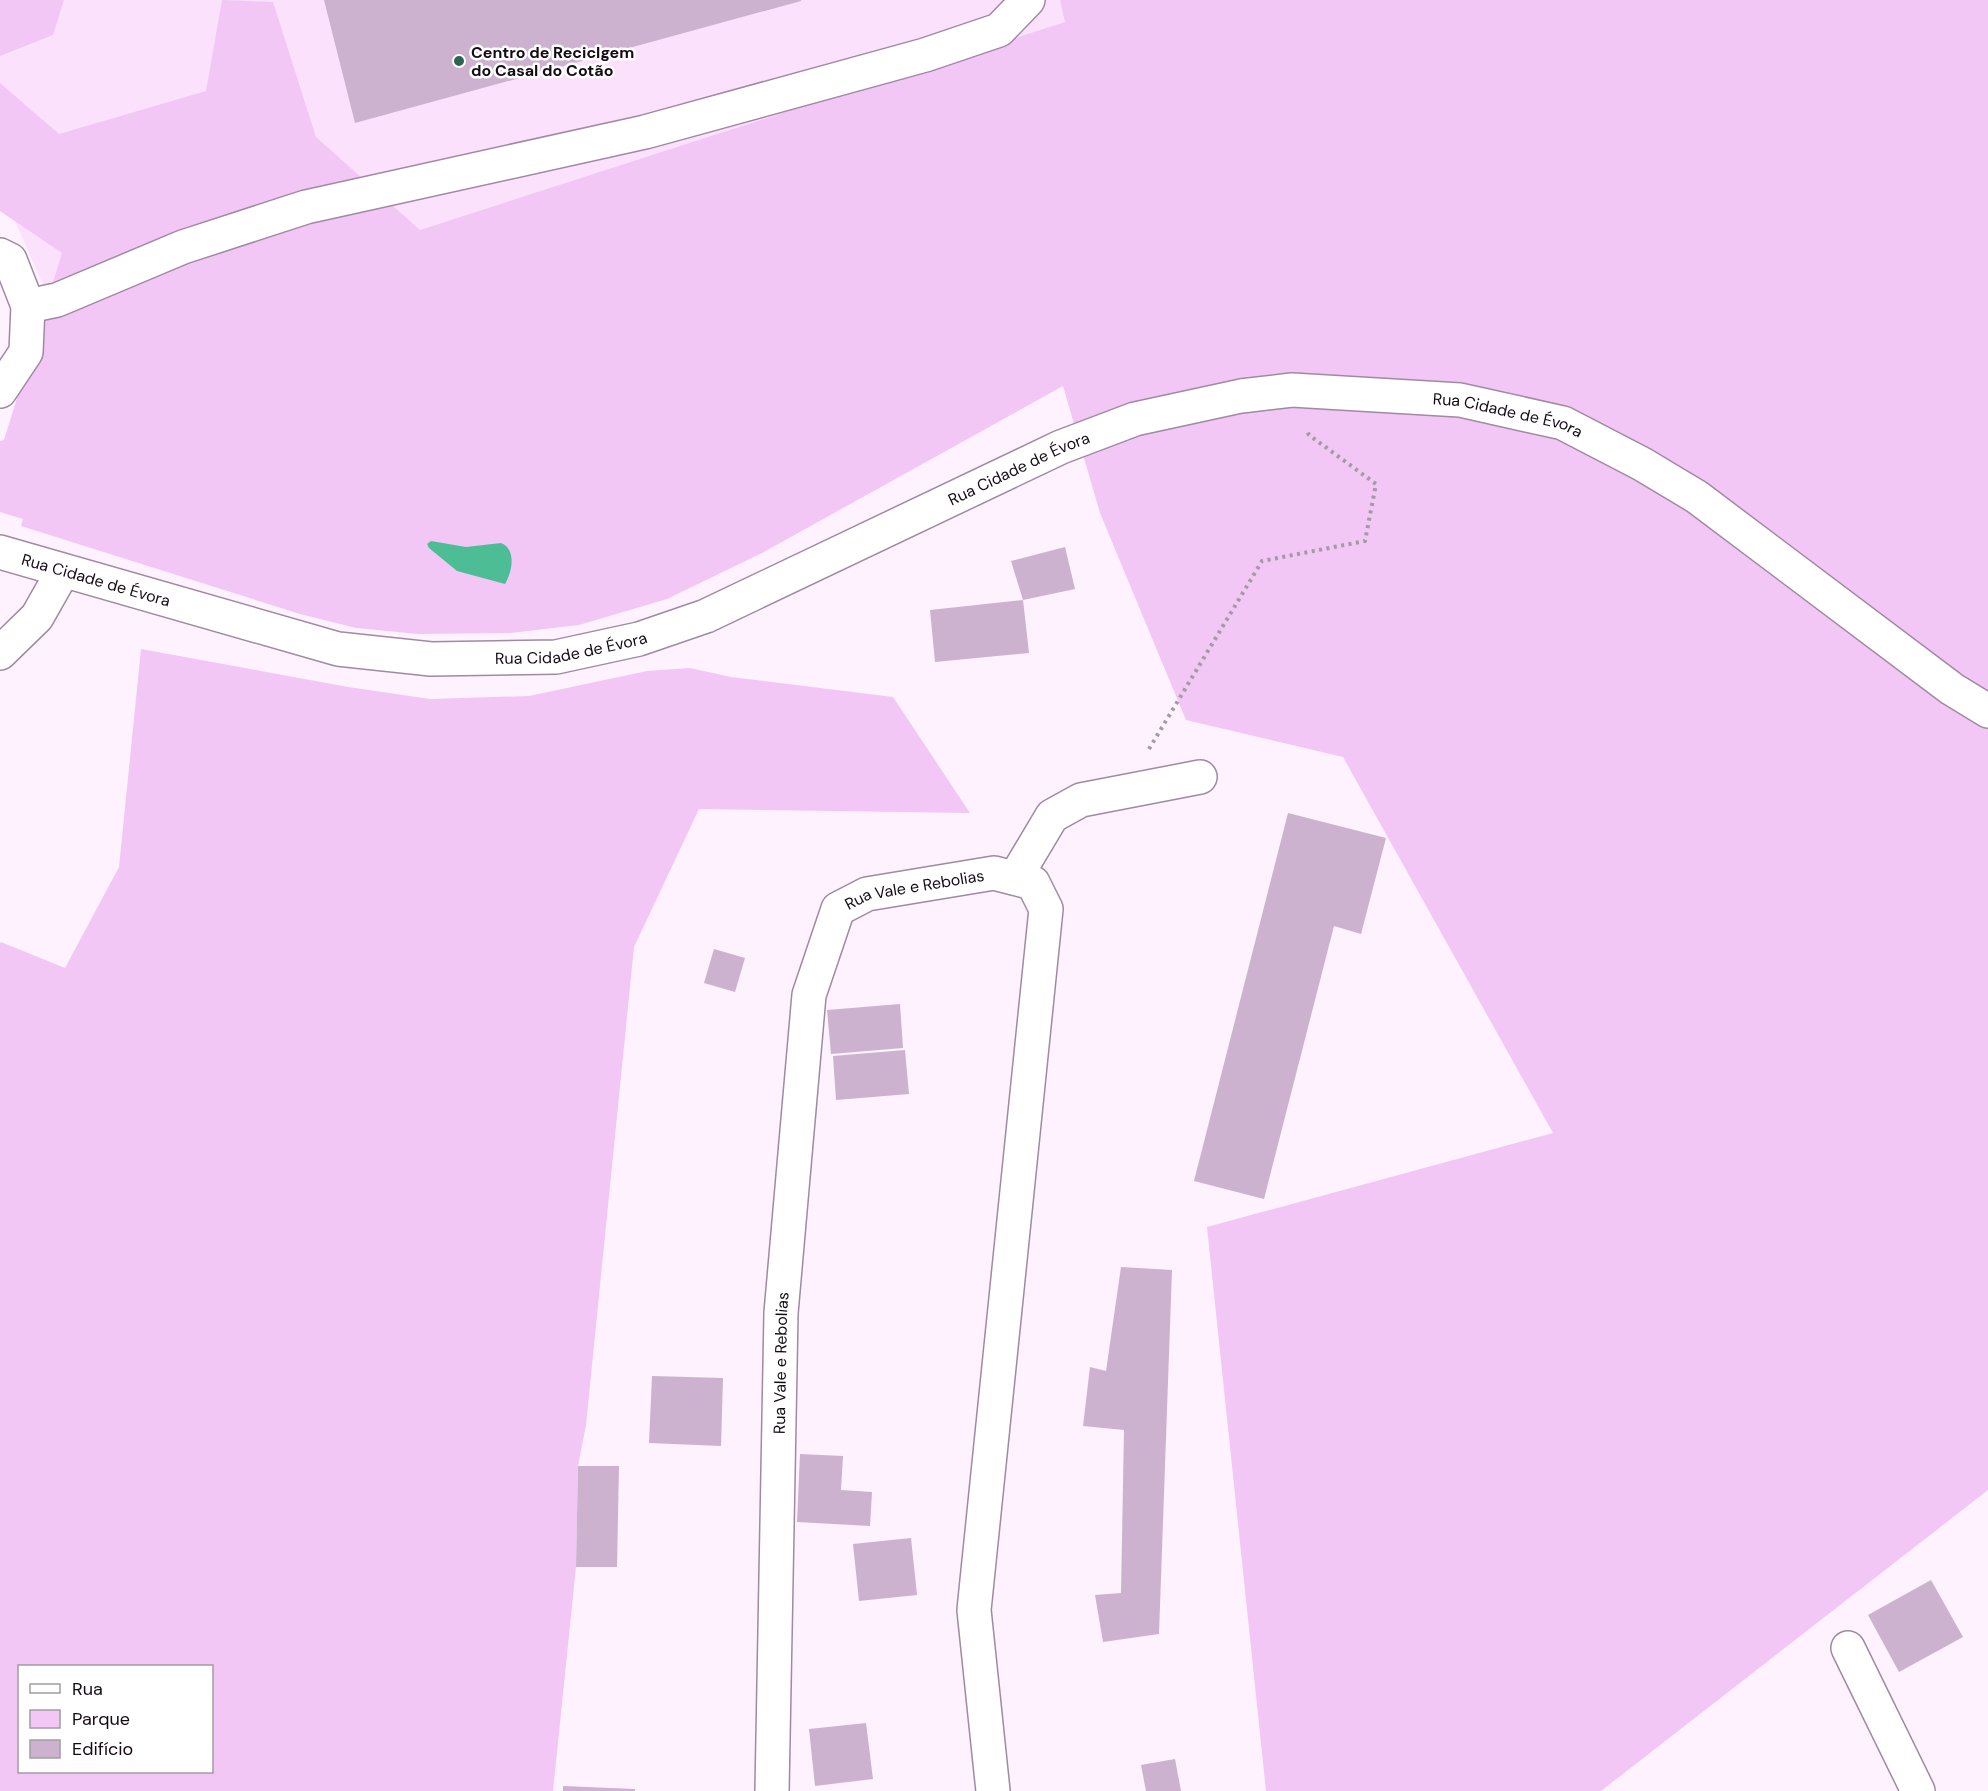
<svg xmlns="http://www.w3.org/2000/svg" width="1988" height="1791" font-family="'DM Sans',sans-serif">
  <rect width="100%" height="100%" fill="#fdf2fe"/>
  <!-- built -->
  <polygon fill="#fbe1fc" points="0,0 1148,0 1164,49 68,340 0,188"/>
  <!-- green -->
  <g fill="#f2c7f5" fill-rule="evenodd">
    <polygon points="0,0 64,0 53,35 0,56"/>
    <polygon points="222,0 273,2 316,137 420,230 1065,22 1060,0 1988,0 1988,1490 1601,1791 1266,1791 1207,1227 1553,1133 1343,757 1186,720 1100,513 1063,386 762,553 667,599 579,625 510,633 418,634 356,628 300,614 21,526 23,519 0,512 0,441 4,440 62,253 0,211 0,83 59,134 206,91"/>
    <path d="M141 649 348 687 430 699 529 696 647 671 690 668 731 677 893 697 970 813 699 809 634 947 586 1425 578 1466 576 1567 553 1791H0V943L1 942 65 968 119 867ZM20 1666H212V1772H20Z"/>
  </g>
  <!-- water -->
  <path fill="#4dbd96" d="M431 541 466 547 501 543C517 549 512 573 505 584L457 571 429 548 427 544Z"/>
  <!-- building -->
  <g fill="#ccb2ce">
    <polygon points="324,0 801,0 801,1 355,123"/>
    <polygon points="1065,547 1075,589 1023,600 1011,561"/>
    <polygon points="1023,600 1029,653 935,662 930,610"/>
    <polygon points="1288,813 1386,838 1361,934 1334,926 1264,1199 1194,1181"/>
    <polygon points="714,949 745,958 735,992 704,983"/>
    <polygon points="900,1004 903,1048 831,1054 827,1010"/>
    <polygon points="905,1050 909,1094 836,1100 833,1056"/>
    <polygon points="1121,1267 1172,1270 1159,1634 1103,1642 1095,1595 1121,1593 1124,1430 1083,1426 1090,1367 1106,1371"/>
    <polygon points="652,1376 723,1378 721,1446 649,1443"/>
    <polygon points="800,1454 843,1456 841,1490 872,1492 870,1526 797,1522"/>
    <polygon points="578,1466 619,1466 617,1567 576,1567"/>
    <polygon points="911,1538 917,1595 859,1601 853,1544"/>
    <polygon points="1931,1580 1963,1637 1899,1672 1868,1615"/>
    <polygon points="866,1723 873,1779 815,1786 809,1729"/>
    <polygon points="1175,1759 1181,1791 1146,1791 1141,1765"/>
    <polygon points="563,1786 635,1789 635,1791 563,1791"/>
  </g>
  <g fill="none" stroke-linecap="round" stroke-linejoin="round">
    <!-- minor casing -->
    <g stroke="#a189a3" stroke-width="36">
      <g id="minor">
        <polyline points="0,255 10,260 28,306 26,352 0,391"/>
        <polyline points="28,306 57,300 183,247 306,207 645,132 925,55 999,30 1028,0"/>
        <path id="s1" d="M0 552 338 649 431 659 556 657 639 639 706 616 1061 447 1135 419 1241 396 1292 390 1460 400 1563 423 1642 464 1697 497 1952 689 1988 711"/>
        <polyline points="0,653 37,617 63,571"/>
        <polyline points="1015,878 1052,816 1081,800 1200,777"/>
        <polyline points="1848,1648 1918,1791"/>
        <path id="s2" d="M772 1791 781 1313 809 995 838 909 867 894 994 873 1033 883 1046 909 974 1610 993 1791"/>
      </g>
    </g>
    <!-- path -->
    <polyline stroke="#a499a4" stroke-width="4" stroke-dasharray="3 4.5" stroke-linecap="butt" points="1149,749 1262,561 1365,541 1376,484 1309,435 1306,429"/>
    <!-- minor -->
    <use href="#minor" stroke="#fff" stroke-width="33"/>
  </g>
  <!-- markers -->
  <circle fill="#2a6550" stroke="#fff" stroke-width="2" cx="459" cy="61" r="6"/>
  <g text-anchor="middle" stroke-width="5" stroke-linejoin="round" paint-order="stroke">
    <!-- poi labels -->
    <g font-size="16" font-weight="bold" fill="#140b14" stroke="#fff" text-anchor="start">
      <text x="471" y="58">Centro de Reciclgem<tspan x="471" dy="18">do Casal do Cotão</tspan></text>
    </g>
    <!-- street labels -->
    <g font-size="16" fill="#140b14" stroke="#fff">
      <text dy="6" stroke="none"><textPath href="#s1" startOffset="1576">Rua Cidade de Évora</textPath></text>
      <text dy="6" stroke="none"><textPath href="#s1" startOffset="1072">Rua Cidade de Évora</textPath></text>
      <text dy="6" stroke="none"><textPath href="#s1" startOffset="100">Rua Cidade de Évora</textPath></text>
      <text dy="6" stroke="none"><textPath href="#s1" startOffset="586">Rua Cidade de Évora</textPath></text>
      <text dy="6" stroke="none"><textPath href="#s2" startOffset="968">Rua Vale e Rebolias</textPath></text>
      <text dy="6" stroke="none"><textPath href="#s2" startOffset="428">Rua Vale e Rebolias</textPath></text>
    </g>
  </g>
  <!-- legend -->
  <rect x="18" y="1665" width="195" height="108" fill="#ffffff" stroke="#a19da1" stroke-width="1.5"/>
  <rect x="30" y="1684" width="30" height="9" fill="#ffffff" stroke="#a19da1" stroke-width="1.5"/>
  <text x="72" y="1695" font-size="18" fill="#140b14">Rua</text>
  <rect x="30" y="1710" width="30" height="18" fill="#f2c7f5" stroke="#a19da1" stroke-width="1.5"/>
  <text x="72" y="1725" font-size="18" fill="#140b14">Parque</text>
  <rect x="30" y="1740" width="30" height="18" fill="#ccb2ce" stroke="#a19da1" stroke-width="1.5"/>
  <text x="72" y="1755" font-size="18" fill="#140b14">Edifício</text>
</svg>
